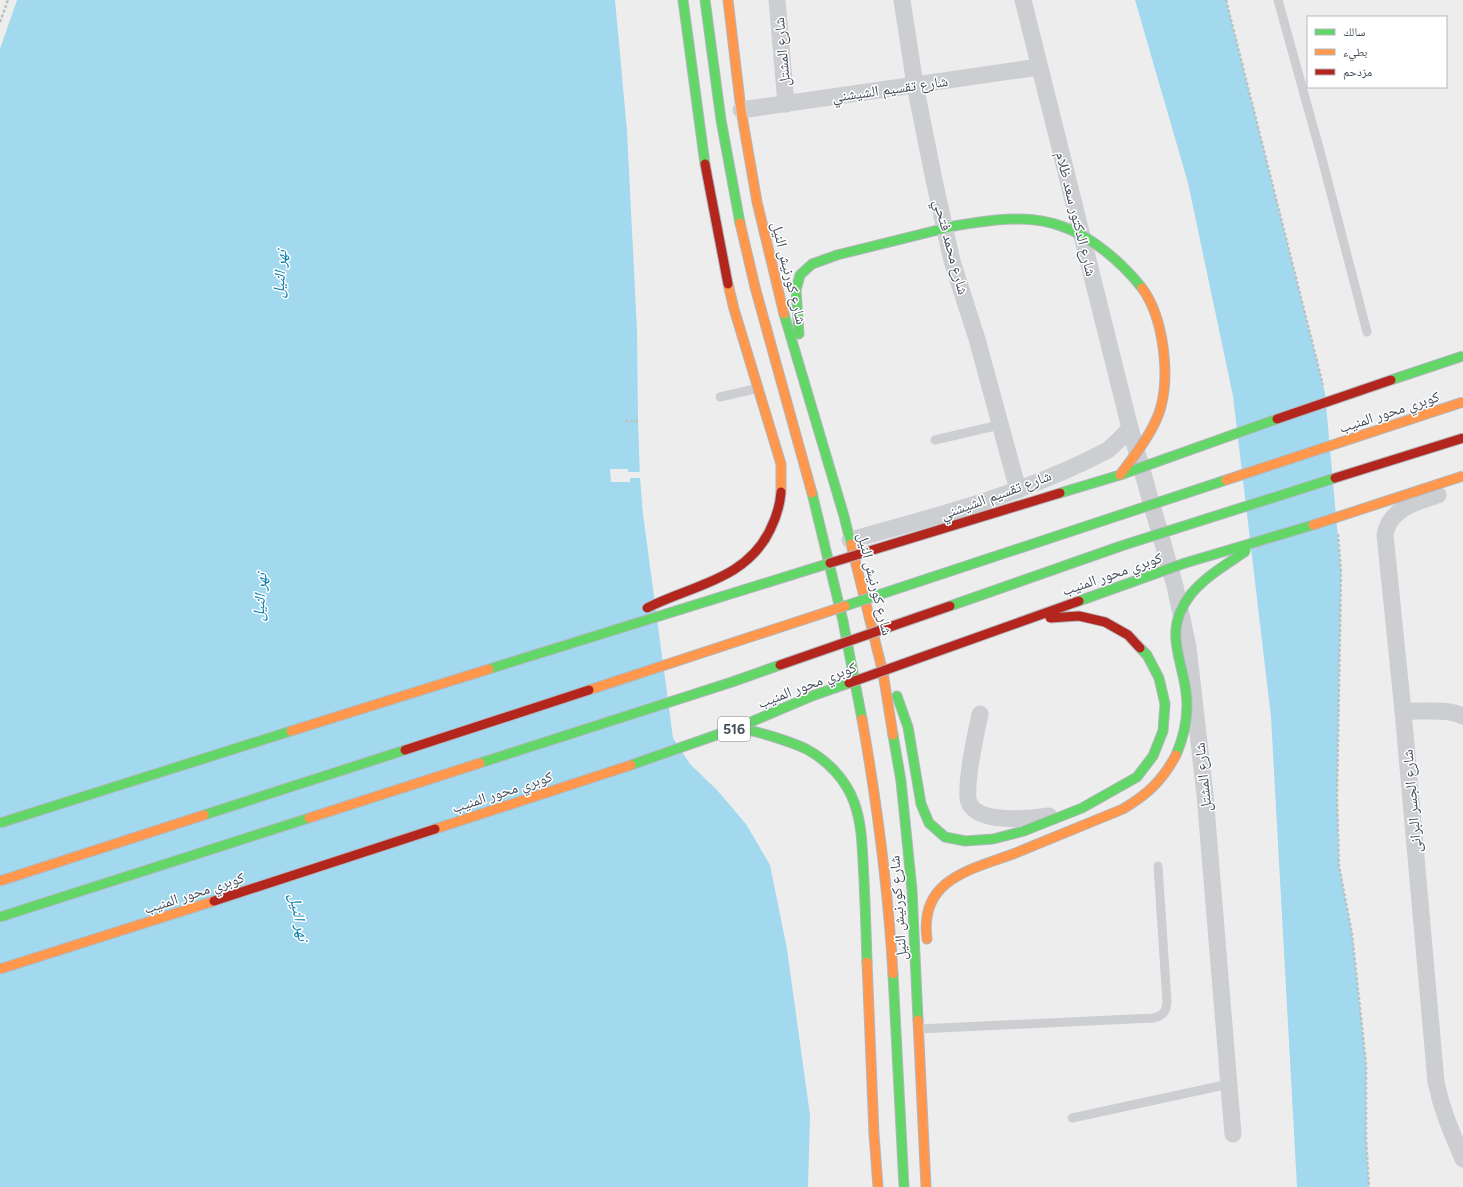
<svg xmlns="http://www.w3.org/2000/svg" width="1463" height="1187" font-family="Figtree,'Noto Naskh Arabic',sans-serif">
  <rect width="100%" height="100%" fill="#eeeded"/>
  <!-- water -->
  <g fill="#a2d9ef">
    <polygon points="17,0 615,0 627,131 637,330 638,421 640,478 643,514 673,738 690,764 717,790 746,824 770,865 787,949 810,1115 808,1187 0,1187 0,49"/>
    <polygon points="1135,0 1226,0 1325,393 1341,572 1337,796 1339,866 1352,934 1366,1064 1366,1139 1369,1187 1297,1187 1271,717 1233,396 1188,183"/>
  </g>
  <!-- pier -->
  <polygon fill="#eeeded" points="610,469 628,469 628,472 640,472 640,478 630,478 630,482 611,482"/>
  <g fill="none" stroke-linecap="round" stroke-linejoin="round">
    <!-- fast casing -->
    <g stroke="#b2b6bd" stroke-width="11">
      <g id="fast">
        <polyline points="683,0 705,164"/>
        <polyline points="705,0 721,120 740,223"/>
        <polyline points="784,314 844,516 851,544"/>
        <polyline points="799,334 796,290 800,275 812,264 837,255 954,226"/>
        <polyline points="812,493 843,621 862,719"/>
        <polyline points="897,696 908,727 921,804 929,823 945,837 965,841 993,839 1024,831"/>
        <path d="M739 727C762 734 787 739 808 750 828 761 846 780 854 802 861 821 862 841 863 861 865 895 866 928 867 962"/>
        <polyline points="893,735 901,781 912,890 918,1020"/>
        <polyline points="893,974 904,1187"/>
      </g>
    </g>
    <!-- slow casing -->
    <g stroke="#b2b6bd" stroke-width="11">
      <g id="slow">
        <polyline points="728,0 741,110 757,202 784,314"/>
        <polyline points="740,223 755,287 812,493"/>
        <polyline points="851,544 883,673 893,735"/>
        <path d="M862 719C877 803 888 889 893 974"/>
        <path d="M927 939C919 880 969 870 1013 854"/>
        <polyline points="867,962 874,1134 878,1187"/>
        <polyline points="918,1020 926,1187"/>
      </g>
    </g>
    <!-- path -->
    <g stroke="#b7c3c1" stroke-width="2.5" stroke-dasharray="3 2" stroke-linecap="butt">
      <polyline points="1226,0 1323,385"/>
      <polyline points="0,22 8,0"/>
      <polyline points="625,421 638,421"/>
      <polyline points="1338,534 1341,572 1337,796 1339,866 1352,934 1366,1064 1366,1139 1369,1187"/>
    </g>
    <!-- lane -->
    <g stroke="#ccced1" stroke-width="9">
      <polyline points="1278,0 1321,155 1367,332"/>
      <polyline points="720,397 759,388"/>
      <polyline points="935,440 999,425"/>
      <path d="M919 1029 1153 1018C1163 1016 1166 1012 1167 1002L1158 866"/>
      <polyline points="1072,1118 1229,1084"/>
    </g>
    <!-- street -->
    <g stroke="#ccced1" stroke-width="17">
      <polyline points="777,0 786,104"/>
      <polyline points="902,0 915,85 934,180 952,261 977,339 1018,490"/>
      <polyline points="1023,0 1130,428 1175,586 1188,647 1205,795 1233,1134"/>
      <polyline points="741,110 1039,67"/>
      <path d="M1438 495C1422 500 1402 505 1391 520 1388 524 1386 530 1385 535L1403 711 1436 1082C1442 1111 1451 1131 1463 1159"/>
      <path d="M850 540C938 516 1027 493 1108 450L1119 440 1130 428"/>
      <path d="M1403 711C1422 712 1446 708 1463 716"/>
      <path d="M980 714C975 739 969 762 968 787 968 792 967 798 969 802 976 824 1031 819 1049 816"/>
    </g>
    <!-- fast -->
    <use href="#fast" stroke="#63d668" stroke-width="9"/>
    <!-- slow -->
    <use href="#slow" stroke="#ff974d" stroke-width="9"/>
    <!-- fast-bridge casing -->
    <g stroke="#b2b6bd" stroke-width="11" stroke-linecap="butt">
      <g id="fast-bridge">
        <path d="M954 226C1014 216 1055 211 1105 251 1119 262 1131 274 1142 288"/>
        <polyline points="1391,380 1463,356"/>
        <polyline points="1060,493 1120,475 1277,419"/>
        <polyline points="1079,601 1185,563 1313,525"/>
        <polyline points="845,606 1226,480"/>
        <polyline points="950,606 1121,546 1335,478"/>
        <polyline points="489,669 830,563"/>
        <path d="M1176 755C1183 739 1187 723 1187 705 1187 663 1159 635 1191 594 1206 576 1227 564 1246 551"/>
        <polyline points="480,763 732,682 780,665"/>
        <polyline points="631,765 739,727 812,696 849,683"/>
        <polyline points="204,815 405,750"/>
        <polyline points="0,823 291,731"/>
        <polyline points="1024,831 1082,808 1137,777 1153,756 1163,731 1165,704 1159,678 1147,655 1140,648"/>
        <polyline points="0,917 309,818"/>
      </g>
    </g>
    <!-- slow-bridge casing -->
    <g stroke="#b2b6bd" stroke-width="11" stroke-linecap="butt">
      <g id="slow-bridge">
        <polyline points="728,284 734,309 781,464 781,492"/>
        <path d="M1120 475C1134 456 1151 435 1159 413 1171 378 1164 318 1142 288"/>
        <polyline points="1226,480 1463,402"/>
        <polyline points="1313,525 1463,476"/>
        <polyline points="589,690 845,606"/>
        <polyline points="291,731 489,669"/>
        <polyline points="309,818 480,763"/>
        <polyline points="435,829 631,765"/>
        <path d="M1013 854 1123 809C1148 794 1162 781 1176 755"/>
        <polyline points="0,881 204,815"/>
        <polyline points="0,969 214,901"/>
      </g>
    </g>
    <!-- jam-bridge casing -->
    <g stroke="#b2b6bd" stroke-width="11" stroke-linecap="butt">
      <g id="jam-bridge">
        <polyline points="705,164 728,284"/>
        <polyline points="1277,419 1391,380"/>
        <polyline points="1335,478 1463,438"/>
        <polyline points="830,563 1060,493"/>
        <path d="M647 608C692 585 746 580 770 530 776 518 780 506 781 492"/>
        <polyline points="1050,618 1079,616 1105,622 1128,635 1140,648"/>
        <polyline points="780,665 950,606"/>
        <polyline points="849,683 1079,601"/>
        <polyline points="405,750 589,690"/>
        <polyline points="214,901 435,829"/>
      </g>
    </g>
    <!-- fast-bridge -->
    <use href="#fast-bridge" stroke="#63d668" stroke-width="9"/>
    <!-- slow-bridge -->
    <use href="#slow-bridge" stroke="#ff974d" stroke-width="9"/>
    <!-- jam-bridge -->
    <use href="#jam-bridge" stroke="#b3261e" stroke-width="9"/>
  </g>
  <g text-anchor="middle" stroke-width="3" stroke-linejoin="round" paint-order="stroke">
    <!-- shield labels -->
    <rect fill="#fff" stroke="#7c838c" stroke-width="1" x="718" y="717" width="32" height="24" rx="3"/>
    <g font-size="14" font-weight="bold" fill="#444e5b">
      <text x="734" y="734">516</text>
    </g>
    <!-- street labels -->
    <g font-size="15" fill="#444e5b" stroke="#fff">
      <text transform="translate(782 52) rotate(-95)" y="5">شارع المشتل</text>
      <text transform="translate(890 89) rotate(-8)" y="5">شارع تقسيم الشيشني</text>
      <text transform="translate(1076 214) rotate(76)" y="5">شارع الدكتور سعد ظلام</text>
      <text transform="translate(951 247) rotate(75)" y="5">شارع محمد فتحي</text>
      <text transform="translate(789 273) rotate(76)" y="5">شارع كورنيش النيل</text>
      <text transform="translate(1389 412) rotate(-18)" y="5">كوبري محور المنيب</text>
      <text transform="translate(996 495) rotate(-20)" y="5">شارع تقسيم الشيشني</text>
      <text transform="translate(1112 574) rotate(-19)" y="5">كوبري محور المنيب</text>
      <text transform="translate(875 584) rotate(76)" y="5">شارع كورنيش النيل</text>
      <text transform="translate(807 685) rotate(-21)" y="5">كوبري محور المنيب</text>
      <text transform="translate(1203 777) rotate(-96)" y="5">شارع المشتل</text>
      <text transform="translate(502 792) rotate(-18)" y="5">كوبري محور المنيب</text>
      <text transform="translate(1412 801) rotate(-95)" y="5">شارع الجسر البرانى</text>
      <text transform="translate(194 893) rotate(-18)" y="5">كوبري محور المنيب</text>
      <text transform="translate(898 908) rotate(-94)" y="5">شارع كورنيش النيل</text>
    </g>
    <!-- water labels -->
    <g font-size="16" font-style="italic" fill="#057cac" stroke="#fff">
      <text transform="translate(279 274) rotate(-86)" y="6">نهر النيل</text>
      <text transform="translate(259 597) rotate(-86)" y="6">نهر النيل</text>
      <text transform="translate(300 917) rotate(79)" y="6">نهر النيل</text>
    </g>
  </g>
  <!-- legend -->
  <rect x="1307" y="16" width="140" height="72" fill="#ffffff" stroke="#b4b8bd"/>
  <rect x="1315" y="29" width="20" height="6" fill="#63d668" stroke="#b4b8bd"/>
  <text x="1343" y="36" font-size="12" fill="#444e5b">سالك</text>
  <rect x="1315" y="49" width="20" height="6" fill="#ff974d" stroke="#b4b8bd"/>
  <text x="1343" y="56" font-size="12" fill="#444e5b">بطيء</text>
  <rect x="1315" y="69" width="20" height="6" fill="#b3261e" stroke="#b4b8bd"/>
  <text x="1343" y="76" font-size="12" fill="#444e5b">مزدحم</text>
</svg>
